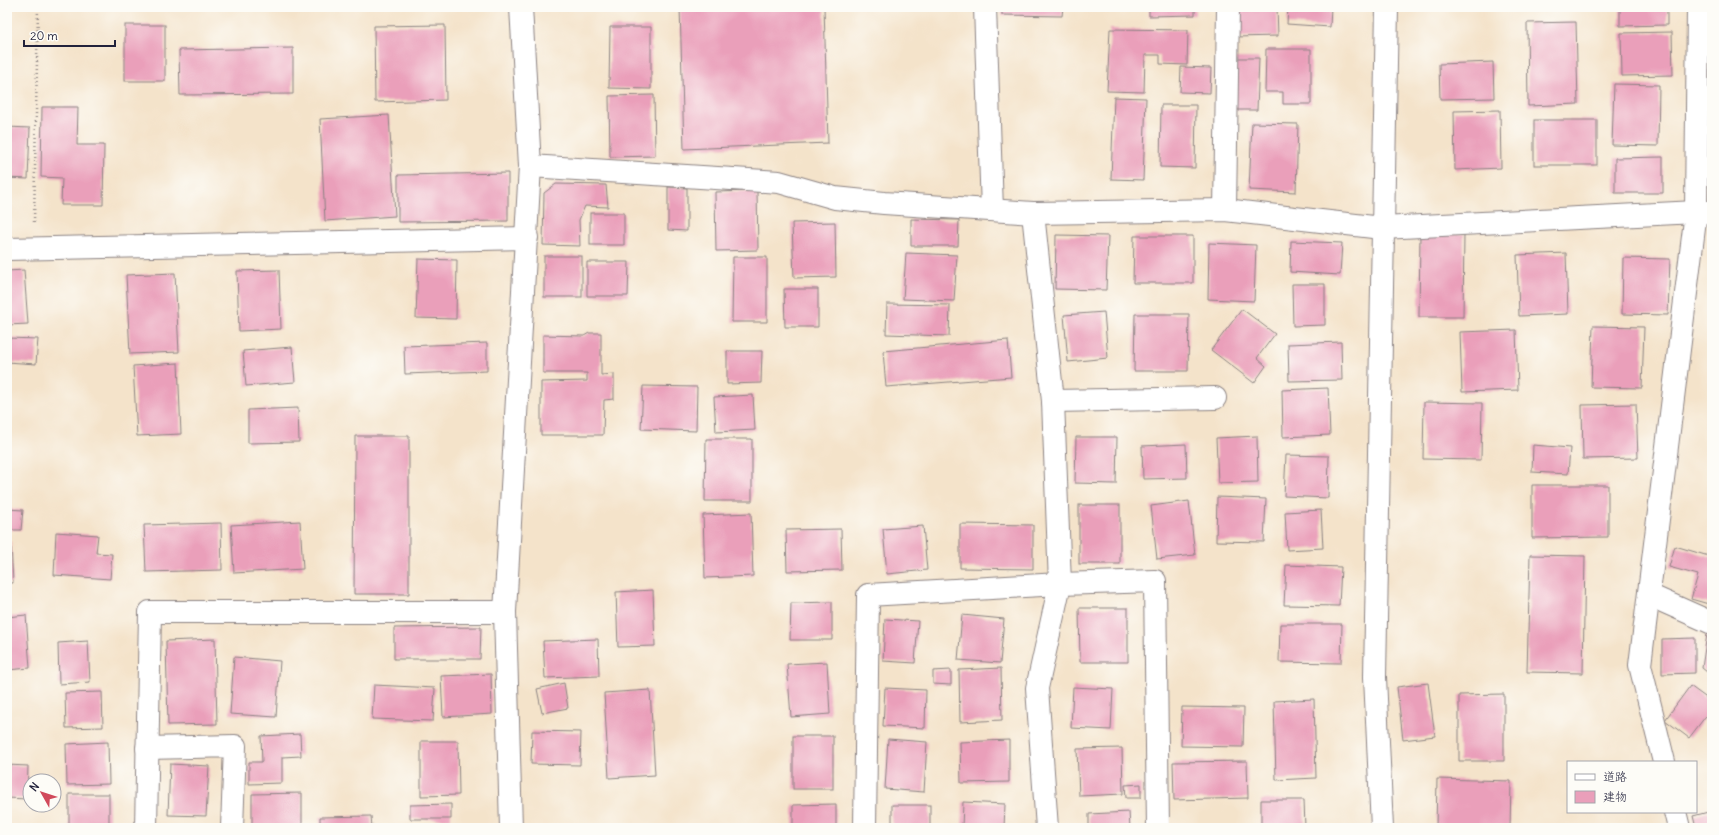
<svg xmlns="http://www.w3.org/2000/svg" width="1719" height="835" font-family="Delius,'Klee One',sans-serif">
  <rect width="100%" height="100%" fill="#fdfcf7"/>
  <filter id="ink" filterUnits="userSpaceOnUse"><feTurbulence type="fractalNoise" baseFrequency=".025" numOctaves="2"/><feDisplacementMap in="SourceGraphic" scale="8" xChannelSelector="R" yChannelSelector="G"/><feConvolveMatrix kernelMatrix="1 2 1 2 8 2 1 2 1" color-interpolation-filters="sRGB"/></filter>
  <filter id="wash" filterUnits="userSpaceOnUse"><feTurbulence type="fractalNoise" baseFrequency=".012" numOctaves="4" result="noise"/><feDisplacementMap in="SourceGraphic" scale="16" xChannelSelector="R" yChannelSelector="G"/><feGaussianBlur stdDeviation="0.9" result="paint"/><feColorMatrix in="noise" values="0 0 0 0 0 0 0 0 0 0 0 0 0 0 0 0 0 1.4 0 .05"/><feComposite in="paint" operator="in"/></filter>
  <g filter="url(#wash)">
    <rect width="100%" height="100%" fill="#f4e3ca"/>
    <g id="blocks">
      <!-- building -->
      <g fill="#ea9fba">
        <polygon points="680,7 824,7 828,143 684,149"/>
        <polygon points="1002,7 1063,7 1062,16 1002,15"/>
        <polygon points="1149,7 1195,7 1195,15 1149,16"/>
        <polygon points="1235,7 1277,7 1278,36 1235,37"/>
        <polygon points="1288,7 1331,7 1330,27 1287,24"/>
        <polygon points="1620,7 1667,7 1667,25 1620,26"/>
        <polygon points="1576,22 1578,104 1528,106 1527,23"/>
        <rect x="125" y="25" width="40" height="56"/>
        <polygon points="445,25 446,100 375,102 374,26"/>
        <polygon points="610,27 651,27 651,89 609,88"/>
        <polygon points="1110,29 1188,30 1187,65 1160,64 1160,55 1145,55 1144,92 1107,91"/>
        <polygon points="1672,32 1673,75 1622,76 1621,33"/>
        <polygon points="293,48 293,94 180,95 179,50"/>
        <polygon points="1266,49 1311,49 1311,104 1283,104 1283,92 1265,92"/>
        <polygon points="1231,58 1259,58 1257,110 1230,110"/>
        <polygon points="1493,62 1494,98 1440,99 1439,64"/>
        <polygon points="1181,67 1211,68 1210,93 1180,92"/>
        <rect x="1709" y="70" width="3" height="117"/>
        <polygon points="1614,84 1659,85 1658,146 1612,145"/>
        <polygon points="654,95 655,156 610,157 609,96"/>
        <polygon points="1114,97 1146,98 1143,180 1111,179"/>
        <polygon points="1161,105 1196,105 1195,168 1160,167"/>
        <polygon points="42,107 78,107 77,145 104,145 103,205 61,205 62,178 41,177"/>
        <polygon points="1500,110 1501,168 1455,170 1454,111"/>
        <polygon points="389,115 395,216 325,221 320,119"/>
        <rect x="1534" y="120" width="63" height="45"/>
        <polygon points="1252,123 1298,124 1296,192 1249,190"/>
        <polygon points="7,127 30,128 28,179 7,178"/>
        <polygon points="1663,157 1663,193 1615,193 1615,158"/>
        <polygon points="508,173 508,221 398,222 398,175"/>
        <polygon points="556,184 606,185 608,207 585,206 579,220 580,246 543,245 544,193"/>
        <polygon points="668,187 687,188 687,231 668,230"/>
        <polygon points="757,191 758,250 716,251 715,192"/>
        <rect x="590" y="213" width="34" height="32"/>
        <polygon points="911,219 959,220 958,246 911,246"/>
        <polygon points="835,222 836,277 794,278 792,223"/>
        <polygon points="1420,234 1464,234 1463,317 1419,317"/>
        <polygon points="1056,235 1108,236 1106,290 1055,289"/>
        <polygon points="1134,236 1193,236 1193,283 1133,283"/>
        <polygon points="1291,241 1342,243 1340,275 1290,272"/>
        <polygon points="1209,243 1256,245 1254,301 1208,299"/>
        <polygon points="906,253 957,255 954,301 903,299"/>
        <polygon points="1566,253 1568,314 1519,316 1517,255"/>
        <rect x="544" y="256" width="38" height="41"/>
        <polygon points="733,257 767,257 767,322 732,322"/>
        <polygon points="1623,258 1670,259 1668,315 1622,314"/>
        <polygon points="418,259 457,260 456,319 416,318"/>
        <polygon points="587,262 629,262 628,296 587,296"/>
        <polygon points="24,270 28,324 7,325 7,271"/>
        <polygon points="279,270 281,329 239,331 237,271"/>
        <polygon points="175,273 179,352 130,354 126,275"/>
        <polygon points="1292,284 1325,284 1325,325 1293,326"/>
        <polygon points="784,289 818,289 818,327 785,327"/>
        <polygon points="887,304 950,305 949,336 886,334"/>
        <polygon points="1242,309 1275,334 1257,358 1266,366 1254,383 1211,350"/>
        <polygon points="1104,312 1108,358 1068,362 1064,315"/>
        <polygon points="1135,314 1189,314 1188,371 1134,371"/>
        <polygon points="1593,326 1644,327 1642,388 1591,387"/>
        <polygon points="1516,330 1518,390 1462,392 1460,332"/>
        <polygon points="589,333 601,333 601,375 614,374 614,399 604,400 603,435 541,435 541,382 587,381 587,373 543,373 543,335 584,336"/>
        <polygon points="7,338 38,339 36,364 7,362"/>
        <polygon points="1008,340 1011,377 886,387 883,351"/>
        <polygon points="1341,342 1342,380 1289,381 1288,344"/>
        <polygon points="487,343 487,371 405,374 404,346"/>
        <polygon points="292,347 295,382 246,386 243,351"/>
        <polygon points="727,351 762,351 761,383 727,384"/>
        <polygon points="178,363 181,434 137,436 133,366"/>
        <polygon points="643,386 697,387 696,431 641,429"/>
        <polygon points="1328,388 1330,435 1283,437 1282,390"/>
        <polygon points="753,395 755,430 716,432 714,397"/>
        <polygon points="1424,402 1482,403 1481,460 1423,459"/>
        <polygon points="1636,404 1638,458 1583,459 1582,405"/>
        <polygon points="298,408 299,442 248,443 248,410"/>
        <polygon points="355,436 409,436 409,594 354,594"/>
        <polygon points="1257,436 1258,482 1218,483 1216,438"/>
        <polygon points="1076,437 1117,437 1116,484 1075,483"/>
        <polygon points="706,439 752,439 752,501 705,501"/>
        <polygon points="1186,444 1187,478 1143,479 1142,446"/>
        <polygon points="1533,445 1570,448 1568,474 1532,472"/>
        <polygon points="1286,455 1329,456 1328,498 1284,496"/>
        <polygon points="1532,485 1608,485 1608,537 1532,538"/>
        <polygon points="1217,497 1266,499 1264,542 1216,541"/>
        <polygon points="1189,501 1195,555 1157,559 1151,506"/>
        <rect x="1079" y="505" width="41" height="59"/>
        <polygon points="7,509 23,510 21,530 7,530"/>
        <polygon points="1321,510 1323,548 1287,550 1285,512"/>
        <polygon points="751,513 753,576 705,578 703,515"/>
        <polygon points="300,521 303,569 234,573 231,525"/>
        <polygon points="221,523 222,570 146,572 144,525"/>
        <polygon points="960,524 1033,525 1033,569 960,568"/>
        <polygon points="923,526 927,570 887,574 883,529"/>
        <polygon points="841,529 842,570 787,571 786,530"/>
        <polygon points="56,532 98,535 96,553 112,554 110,579 54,575"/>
        <polygon points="7,542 11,542 13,583 7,583"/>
        <polygon points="1675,546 1712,557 1712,605 1691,599 1698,575 1669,567"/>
        <polygon points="1530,555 1585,556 1583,673 1527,672"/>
        <polygon points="1286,565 1341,567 1339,606 1284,605"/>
        <polygon points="653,590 655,646 618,647 616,592"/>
        <polygon points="832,602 832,640 790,640 791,603"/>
        <polygon points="1079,608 1128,608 1128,662 1080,662"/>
        <polygon points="26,615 30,668 7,670 7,617"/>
        <polygon points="962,615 1004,619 1000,663 958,660"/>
        <polygon points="885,619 918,621 915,663 883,661"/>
        <polygon points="1280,624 1342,624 1341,663 1279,662"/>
        <polygon points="481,627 480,659 394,659 394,628"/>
        <polygon points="1707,634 1712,636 1712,676 1702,668"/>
        <polygon points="1695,638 1695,673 1662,674 1662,639"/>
        <polygon points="215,639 217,724 168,725 166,641"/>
        <polygon points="598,639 599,676 545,678 543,641"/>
        <polygon points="88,641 90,682 59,684 58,643"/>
        <polygon points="234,657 280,661 276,717 230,714"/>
        <polygon points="827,662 830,714 791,717 787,664"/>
        <polygon points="1001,668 1002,720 960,722 959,670"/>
        <polygon points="951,670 951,685 933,684 933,671"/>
        <polygon points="491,674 492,714 443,717 441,676"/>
        <polygon points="564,683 568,708 542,713 537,689"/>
        <polygon points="1428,683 1435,736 1403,740 1397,687"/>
        <polygon points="374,685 435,688 433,721 372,719"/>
        <polygon points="1690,686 1712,702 1712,708 1689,738 1665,720"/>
        <polygon points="1073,687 1113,689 1111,730 1071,728"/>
        <polygon points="885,688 926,690 925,728 883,726"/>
        <polygon points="650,690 655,775 609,778 604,693"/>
        <polygon points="102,692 103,727 66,728 65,693"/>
        <polygon points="1504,694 1504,761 1459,761 1459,695"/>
        <polygon points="1314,699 1316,778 1276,780 1274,701"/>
        <polygon points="1182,707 1244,708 1243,747 1181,746"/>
        <polygon points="532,731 581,732 580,765 531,764"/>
        <polygon points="300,734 301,756 282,757 282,783 249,784 249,762 262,762 261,736"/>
        <rect x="793" y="736" width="40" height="53"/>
        <polygon points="888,739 927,742 924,792 885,789"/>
        <polygon points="1009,740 1009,782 961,783 960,742"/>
        <polygon points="421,741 458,741 459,795 421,796"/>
        <polygon points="108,742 109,784 67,785 66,744"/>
        <polygon points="1122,748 1123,794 1079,796 1077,749"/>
        <polygon points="1247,761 1248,798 1174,800 1173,762"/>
        <polygon points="170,764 209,766 206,816 168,815"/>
        <polygon points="7,765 28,766 27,799 7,798"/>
        <polygon points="1437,779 1511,781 1510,828 1436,828"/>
        <polygon points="1141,784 1141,798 1126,798 1125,785"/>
        <polygon points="302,793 302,828 252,828 252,794"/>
        <rect x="69" y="794" width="40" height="34"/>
        <polygon points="1261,800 1304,800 1305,828 1261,828"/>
        <polygon points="963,802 1005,804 1004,828 962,828"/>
        <polygon points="451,804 451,819 410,819 410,805"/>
        <polygon points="836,804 836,828 793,828 793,805"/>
        <rect x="892" y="805" width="38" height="23"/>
        <polygon points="1712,811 1712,828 1696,828 1693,816"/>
        <polygon points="1129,812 1130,828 1089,828 1089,814"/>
        <polygon points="371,816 372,828 320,828 320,817"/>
      </g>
    </g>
  </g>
  <g filter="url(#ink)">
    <use href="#blocks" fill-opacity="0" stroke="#8b8282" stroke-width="1"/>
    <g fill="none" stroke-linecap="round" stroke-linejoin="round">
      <!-- minor casing -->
      <g stroke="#8b8282" stroke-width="24">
        <g id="minor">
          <polyline points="985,7 992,210"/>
          <polyline points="530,166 779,182 835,198 884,203 1033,213 1225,210 1382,228 1696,212 1712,212"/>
          <polyline points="1225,210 1228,7"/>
          <polyline points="1033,213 1053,401 1060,584 1037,688 1047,828"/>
          <polyline points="7,249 527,238"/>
          <polyline points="1053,401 1215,398"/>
          <polyline points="1649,595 1712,623"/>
          <polyline points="147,748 235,746 232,828"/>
          <polyline points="1664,762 1640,665 1696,212 1698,7"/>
          <polyline points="1675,812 1679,828"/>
          <polyline points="146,828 150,612 505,612"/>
          <polyline points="511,828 505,612 530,166 521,7"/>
          <polyline points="865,828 868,595 1060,584 1155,581 1158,828"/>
          <polyline points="1382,828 1375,677 1387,7"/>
        </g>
      </g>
      <!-- path -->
      <polyline stroke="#8b8282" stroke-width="2.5" stroke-dasharray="1 3" stroke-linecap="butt" points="34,222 38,7"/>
      <!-- minor -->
      <use href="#minor" stroke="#fff" stroke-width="22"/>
    </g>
  </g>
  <!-- margin -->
  <rect width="1719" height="835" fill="none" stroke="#fdfcf7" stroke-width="24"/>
  <!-- legend -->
  <rect x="1567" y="761" width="130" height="52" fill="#fdfcf7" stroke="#a5a5ac"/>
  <rect x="1575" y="774" width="20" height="6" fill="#ffffff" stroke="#a5a5ac"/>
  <text x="1603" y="781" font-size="12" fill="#22223b">道路</text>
  <rect x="1575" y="791" width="20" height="12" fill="#ea9fba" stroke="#a5a5ac"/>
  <text x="1603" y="801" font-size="12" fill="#22223b">建物</text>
  <!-- north arrow -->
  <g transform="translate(42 793) rotate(309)"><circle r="19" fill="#fdfcf7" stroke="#a5a5ac"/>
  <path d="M0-3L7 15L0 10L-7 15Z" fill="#d1495b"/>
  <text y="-6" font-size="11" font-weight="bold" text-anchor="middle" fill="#22223b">N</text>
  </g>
  <!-- scale -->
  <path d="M24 40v6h91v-6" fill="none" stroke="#22223b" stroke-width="2"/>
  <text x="30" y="40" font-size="12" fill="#22223b" stroke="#fdfcf7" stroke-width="3" paint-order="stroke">20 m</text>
</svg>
